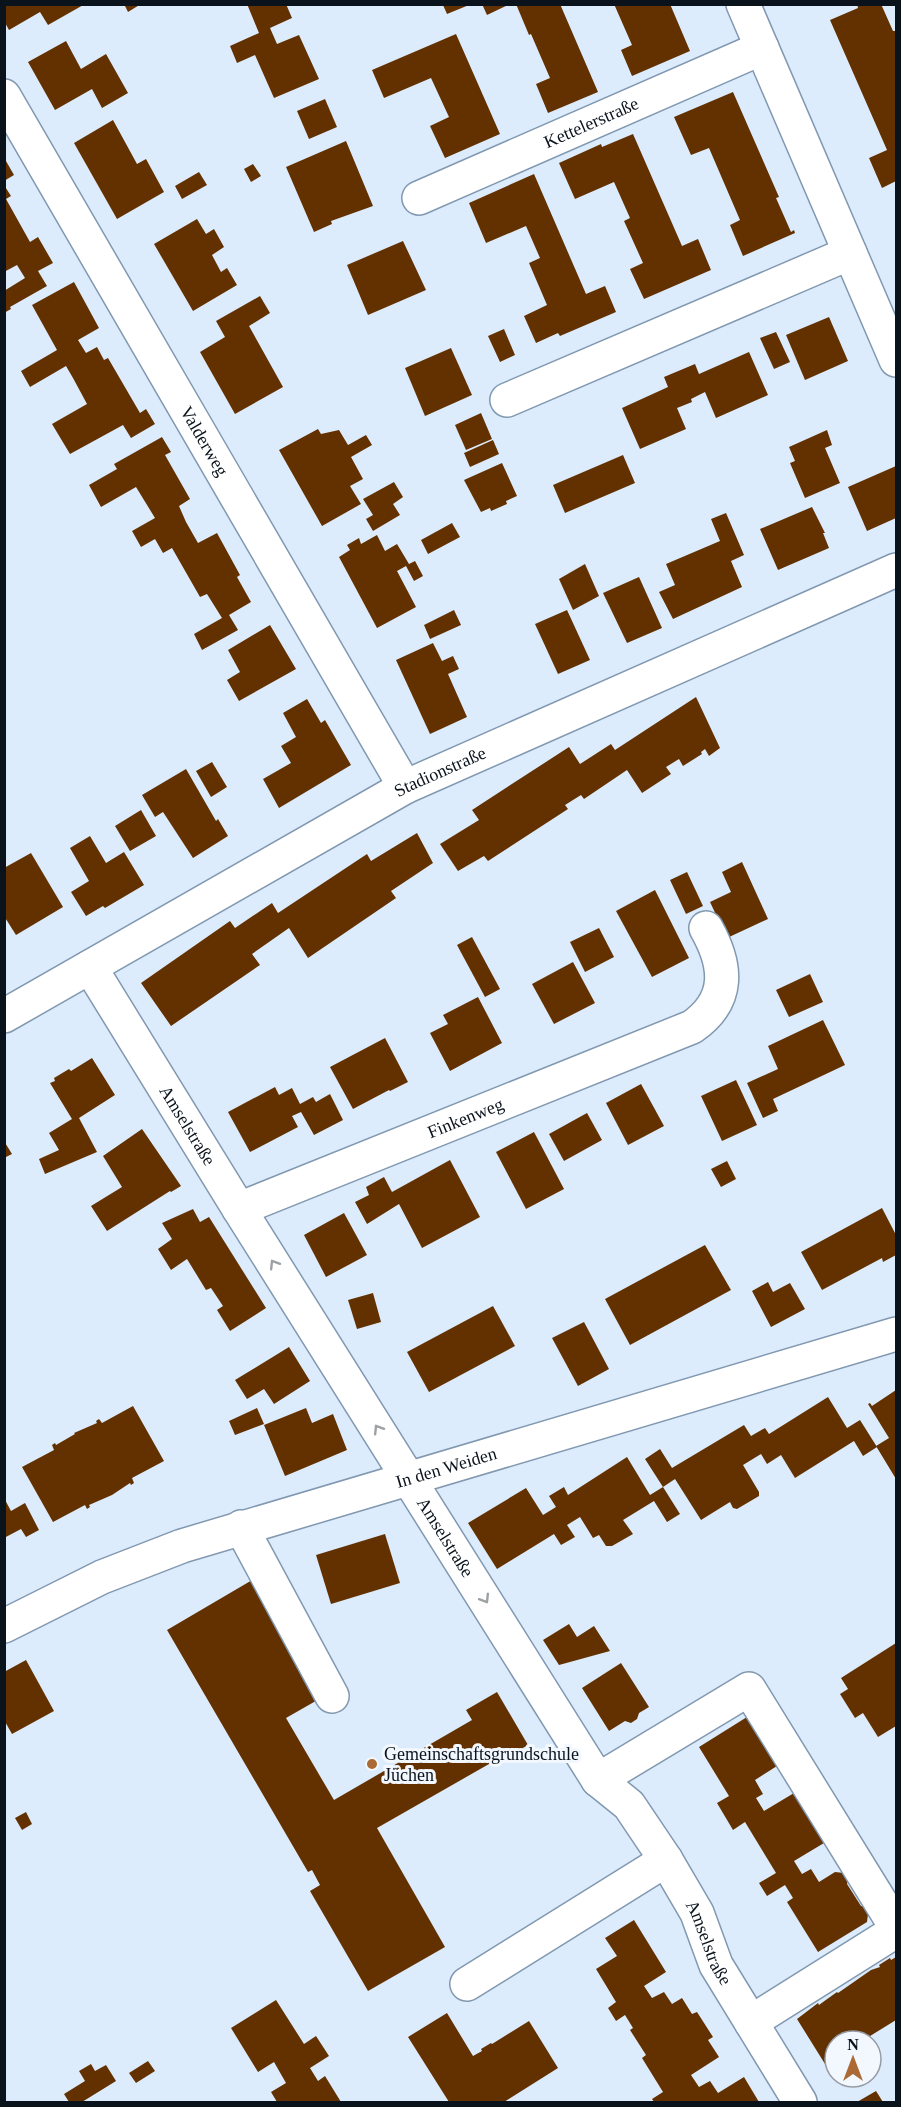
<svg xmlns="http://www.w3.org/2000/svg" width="901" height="2107" font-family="'Times New Roman',serif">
  <rect width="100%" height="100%" fill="#ddecfc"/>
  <!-- building -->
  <g fill="#633100">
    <polygon points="4,4 85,4 48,25 40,12 9,30 4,21"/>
    <polygon points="124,4 141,4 128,12"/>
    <polygon points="247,4 286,4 292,18 270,28 277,44 299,35 319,79 274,98 255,55 237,63 230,46 259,33"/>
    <polygon points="482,4 510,4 487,15"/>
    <polygon points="516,4 560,4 598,92 548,113 536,84 550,78 531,34 529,35"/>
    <polygon points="614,4 670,4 690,51 632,76 621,50 632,45"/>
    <polygon points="857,4 881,4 893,31 895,31 896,33 896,181 882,188 869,158 887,150 830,20 858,8"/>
    <polygon points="443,5 469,5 447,14"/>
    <polygon points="456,34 500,134 445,158 430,126 449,117 431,78 384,98 372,70"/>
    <polygon points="66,41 81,69 106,54 128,93 102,108 92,89 55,110 28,62"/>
    <polygon points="733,92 779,197 776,198 791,232 794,230 795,233 743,256 730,225 740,220 709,148 691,155 674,117"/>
    <polygon points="325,99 337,127 309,139 297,111"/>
    <polygon points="113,120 137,164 146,159 164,192 117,219 74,143"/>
    <polygon points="633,134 682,246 698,239 711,270 644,299 630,269 643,263 624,221 630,218 614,182 575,199 559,163 601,144 602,147"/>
    <polygon points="346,141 373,206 331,221 332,224 314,232 286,167"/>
    <polygon points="6,161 14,175 4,181 4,162"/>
    <polygon points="253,164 261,176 251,182 244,169"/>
    <polygon points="199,172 207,185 182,199 175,186"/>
    <polygon points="534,174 586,294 605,286 616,312 560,336 558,333 536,343 524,316 547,305 529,263 540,258 526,226 486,243 469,203"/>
    <polygon points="4,185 11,196 6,199 30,242 38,237 53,263 38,271 47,286 10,307 11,309 4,313 4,291 25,278 17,265 4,272"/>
    <polygon points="197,219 206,234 214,229 224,247 212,255 221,272 227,268 237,285 193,311 154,244"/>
    <polygon points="403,241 426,290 368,315 347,265"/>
    <polygon points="74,282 99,328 78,340 86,353 97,347 104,360 108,358 140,413 146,409 155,424 131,438 123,425 70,454 52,424 87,404 73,378 66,366 30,387 21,371 57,350 32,305"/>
    <polygon points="260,296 270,313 249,326 283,387 235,414 200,352 225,337 216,321"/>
    <polygon points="829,317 848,361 805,380 786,335"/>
    <polygon points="504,329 515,355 500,362 488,336"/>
    <polygon points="776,332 790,362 774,369 760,338"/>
    <polygon points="451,348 472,395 425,416 405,368"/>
    <polygon points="749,352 768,395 716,418 705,392 691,399 692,402 677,408 686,429 640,449 622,408 668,387 664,377 695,364 699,374"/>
    <polygon points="481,413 492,439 466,450 455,425"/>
    <polygon points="318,429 321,434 339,430 348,445 366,435 372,445 351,457 363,479 350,486 361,504 322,526 279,450"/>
    <polygon points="827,430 832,445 825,448 840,483 805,498 790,463 795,461 789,447"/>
    <polygon points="162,437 171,452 165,455 190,499 179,506 186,522 198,543 217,533 240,575 237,577 251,602 229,615 238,630 202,650 194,634 222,618 207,594 200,597 172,548 163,553 155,539 141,547 132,531 155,518 136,487 101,507 89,485 117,469 114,464"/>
    <polygon points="493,440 499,454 470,467 464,453"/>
    <polygon points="623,455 635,483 565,513 553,485"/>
    <polygon points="502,463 517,496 506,501 507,504 491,511 490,508 481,512 464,480"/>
    <polygon points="896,466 896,518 867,531 848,487"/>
    <polygon points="394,482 403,497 393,504 400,515 373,531 366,519 373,515 363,499"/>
    <polygon points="812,507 825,533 823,533 829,548 778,570 760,529"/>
    <polygon points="726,513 744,555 731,561 742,587 673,619 659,592 675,585 666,564 720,541 711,519"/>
    <polygon points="452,523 460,537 428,554 421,540"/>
    <polygon points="377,535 385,551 397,544 409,564 415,561 423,576 414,581 406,566 397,571 416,607 377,628 339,557 350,550 347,545 359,538 361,544"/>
    <polygon points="585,564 599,596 573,610 559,579"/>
    <polygon points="639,577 662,628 627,643 603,593"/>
    <polygon points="454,610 461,625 430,639 424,625"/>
    <polygon points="567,610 590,660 558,674 535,624"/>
    <polygon points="270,625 296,669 239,701 227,680 240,672 228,650"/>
    <polygon points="433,643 442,661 453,656 459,669 448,674 467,717 430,734 396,660"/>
    <polygon points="696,697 720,748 709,756 705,749 701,752 702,754 683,766 679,759 666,767 671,774 642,793 627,770 584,799 581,795 565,805 568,809 488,861 484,856 458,871 440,844 479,820 472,810 569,747 580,764 611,744 615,750"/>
    <polygon points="307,699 321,723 325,720 351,765 279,808 263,779 291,763 281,746 296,737 283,713"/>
    <polygon points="212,762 227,787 211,797 196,771"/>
    <polygon points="186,769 216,821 218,819 228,836 193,858 163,812 155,817 142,795"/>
    <polygon points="141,810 156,836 130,851 115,826"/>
    <polygon points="417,833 433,863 391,891 396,898 308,958 289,928 252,954 260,965 171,1026 141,983 230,921 235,928 272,903 278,913 367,854 371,861"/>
    <polygon points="90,836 106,863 124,852 144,885 105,908 103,906 86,916 71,892 89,881 70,848"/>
    <polygon points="31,853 63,907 16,935 4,916 4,868"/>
    <polygon points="742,862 768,919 727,938 710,902 731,892 722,872"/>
    <polygon points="687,872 703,906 686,914 670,880"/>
    <polygon points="655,890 689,958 652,977 616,911"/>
    <polygon points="599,928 614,957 585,972 570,942"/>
    <polygon points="472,937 500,989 485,997 457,945"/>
    <polygon points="573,962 595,1003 554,1024 532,984"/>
    <polygon points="810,974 823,1002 789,1017 776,990"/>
    <polygon points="478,997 502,1043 450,1071 430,1033 448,1024 443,1015"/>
    <polygon points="823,1020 845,1065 773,1099 778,1111 763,1118 747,1083 778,1069 768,1046"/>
    <polygon points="385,1038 408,1082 390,1091 389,1090 353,1109 330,1067"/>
    <polygon points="92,1058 115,1095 79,1118 97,1152 45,1174 39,1159 59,1150 49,1133 72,1119 50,1083 55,1081 54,1078 69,1069 71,1071"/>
    <polygon points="736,1080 757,1125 722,1141 701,1096"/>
    <polygon points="641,1084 664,1126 628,1145 606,1103"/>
    <polygon points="275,1087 279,1095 292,1088 300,1104 313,1097 316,1102 330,1094 343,1120 314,1135 301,1112 292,1116 298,1127 250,1152 228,1112"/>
    <polygon points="587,1113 602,1140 564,1161 549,1134"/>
    <polygon points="142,1129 181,1186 171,1192 170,1191 107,1231 91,1206 122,1187 103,1156"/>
    <polygon points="534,1132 564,1189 526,1209 496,1152"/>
    <polygon points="4,1141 12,1154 4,1158"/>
    <polygon points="450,1160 480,1217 422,1248 399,1204 367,1224 355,1202 369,1195 366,1187 384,1177 392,1192"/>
    <polygon points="727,1161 736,1179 721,1187 711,1169"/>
    <polygon points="882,1208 896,1235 896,1255 883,1262 882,1258 822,1290 801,1252"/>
    <polygon points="193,1209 200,1222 209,1217 266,1308 230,1331 217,1310 223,1306 211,1288 206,1290 187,1259 171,1270 158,1249 172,1239 162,1223"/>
    <polygon points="344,1213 367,1255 326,1277 304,1235"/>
    <polygon points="705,1245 731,1290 630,1345 605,1299"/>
    <polygon points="768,1282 773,1292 790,1283 805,1309 771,1327 752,1291"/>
    <polygon points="373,1293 381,1322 357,1329 348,1300"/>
    <polygon points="493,1306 515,1346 429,1392 407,1352"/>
    <polygon points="584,1322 609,1369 578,1386 552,1338"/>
    <polygon points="289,1347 310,1381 274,1404 264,1389 247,1399 235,1380"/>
    <polygon points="896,1390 896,1479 876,1446 889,1438 868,1404 870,1403 872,1406"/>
    <polygon points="828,1397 847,1428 860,1420 877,1447 863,1456 854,1441 795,1478 781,1455 767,1464 761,1454 743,1465 759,1492 759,1496 737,1509 733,1508 730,1502 701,1520 675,1479 663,1487 645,1459 660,1449 672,1468 744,1425 751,1436 765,1428 769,1434"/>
    <polygon points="133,1406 164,1461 132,1478 134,1483 131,1485 130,1483 112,1495 89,1505 90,1507 87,1509 85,1505 53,1522 22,1467 54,1450 52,1445 55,1443 56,1445 75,1434 74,1433 97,1423 96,1421 99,1419 102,1423"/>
    <polygon points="257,1408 264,1424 235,1435 229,1421"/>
    <polygon points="306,1408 312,1423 333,1414 347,1450 285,1476 264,1425"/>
    <polygon points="627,1457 650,1495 663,1487 680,1514 667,1522 654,1501 623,1520 633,1534 612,1546 606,1546 599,1535 593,1538 580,1517 567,1525 575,1537 561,1545 554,1534 497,1569 468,1523 526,1488 543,1515 556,1507 549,1496 564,1487 568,1495"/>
    <polygon points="4,1498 11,1511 25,1503 39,1530 26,1537 21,1529 4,1538"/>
    <polygon points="385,1534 400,1583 331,1604 316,1555"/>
    <polygon points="259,1576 328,1694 286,1718 334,1800 472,1720 466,1710 497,1692 528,1745 497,1763 496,1760 377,1828 445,1947 368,1991 310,1891 320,1885 312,1870 308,1872 167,1630"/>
    <polygon points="569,1624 577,1637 594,1626 610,1651 559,1665 543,1640"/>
    <polygon points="896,1643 896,1726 878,1737 863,1713 855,1718 840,1694 848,1689 841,1678"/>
    <polygon points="26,1660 54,1711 12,1734 4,1720 4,1672"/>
    <polygon points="621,1663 649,1707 639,1713 637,1719 631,1723 625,1721 609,1731 582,1688"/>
    <polygon points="747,1717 777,1766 755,1780 763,1794 756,1798 764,1811 794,1793 824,1843 794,1861 802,1874 811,1869 819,1882 835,1872 844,1873 848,1881 847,1884 861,1906 865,1907 868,1914 867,1922 818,1952 787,1902 793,1898 785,1885 767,1896 759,1883 776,1873 745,1822 733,1830 717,1803 729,1796 699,1747"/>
    <polygon points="26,1812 32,1824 22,1830 15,1818"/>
    <polygon points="634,1920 666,1972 644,1986 652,1998 664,1992 672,2004 682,1998 692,2014 697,2012 713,2037 708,2040 719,2057 691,2075 699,2087 710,2081 718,2093 744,2077 759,2102 654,2102 652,2099 663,2092 642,2058 646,2055 630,2030 633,2028 625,2015 616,2021 608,2008 616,2002 596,1969 617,1956 605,1938"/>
    <polygon points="896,1957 896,2020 862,2041 835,2041 835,2058 825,2064 797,2019 818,2003 819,2005 823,2002 837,1992 838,1993 871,1970 880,1967 879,1965 890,1958 891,1960"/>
    <polygon points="276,2000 304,2044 316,2036 329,2056 310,2068 318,2081 325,2076 341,2102 277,2102 271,2092 286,2083 274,2062 258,2072 231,2028"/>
    <polygon points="447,2013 473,2056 482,2051 481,2049 491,2043 492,2044 529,2021 558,2068 504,2102 449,2102 408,2037"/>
    <polygon points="148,2061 155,2071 136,2083 129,2073"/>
    <polygon points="91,2064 95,2071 106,2065 116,2081 82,2102 69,2102 64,2094 85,2081 79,2071"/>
    <polygon points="876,2091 883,2102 857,2102"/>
  </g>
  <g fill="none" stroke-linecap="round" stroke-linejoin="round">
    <!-- minor casing -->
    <g stroke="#8198b1" stroke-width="36">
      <g id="minor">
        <polyline points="743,4 896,360"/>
        <path id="s1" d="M4 96 405 787"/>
        <path id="s2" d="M419 198 762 48"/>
        <polyline points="507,400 850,253"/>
        <path id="s3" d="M90 967 239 1209 598 1780 629 1805 666 1860 697 1913 716 1965 800 2102"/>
        <path id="s4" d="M4 1016 405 787 896 570"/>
        <path id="s5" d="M239 1209 692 1027C731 1000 727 965 706 928"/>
        <polyline points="241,1527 332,1696"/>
        <path id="s6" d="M4 1626 102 1577 182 1546 896 1334"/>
        <polyline points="598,1780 749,1689 896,1927"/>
        <polyline points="467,1984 666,1860"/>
        <polyline points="751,2022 896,1931"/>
      </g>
    </g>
    <!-- minor -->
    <use href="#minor" stroke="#fff" stroke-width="33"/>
  </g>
  <!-- one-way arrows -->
  <defs><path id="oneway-chevron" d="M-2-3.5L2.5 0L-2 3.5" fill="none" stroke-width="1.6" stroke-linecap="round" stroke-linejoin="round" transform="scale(1.5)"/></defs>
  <g stroke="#9da1a4">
    <use href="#oneway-chevron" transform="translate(274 1264) rotate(-122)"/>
    <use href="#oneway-chevron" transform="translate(378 1429) rotate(-122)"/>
    <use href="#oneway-chevron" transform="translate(485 1599) rotate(58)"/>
  </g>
  <!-- markers -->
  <circle fill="#ab6a35" stroke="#f3f8fe" stroke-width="2" cx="372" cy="1764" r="6"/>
  <g text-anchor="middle" stroke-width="6" stroke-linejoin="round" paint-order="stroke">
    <!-- street labels -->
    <g font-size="18" fill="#0a131c" stroke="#f3f8fe">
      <text dy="6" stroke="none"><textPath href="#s2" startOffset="188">Kettelerstraße</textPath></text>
      <text dy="6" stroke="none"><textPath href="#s1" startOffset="399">Valderweg</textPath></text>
      <text dy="6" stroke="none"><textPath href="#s4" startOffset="500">Stadionstraße</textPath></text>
      <text dy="6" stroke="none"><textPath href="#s5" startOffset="244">Finkenweg</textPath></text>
      <text dy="6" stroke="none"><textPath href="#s3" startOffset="186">Amselstraße</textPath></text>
      <text dy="6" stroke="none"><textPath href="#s6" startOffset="471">In den Weiden</textPath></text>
      <text dy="6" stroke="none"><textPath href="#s3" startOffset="672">Amselstraße</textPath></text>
      <text dy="6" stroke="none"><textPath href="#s3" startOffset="1158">Amselstraße</textPath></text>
    </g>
    <!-- poi labels -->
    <g font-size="18" fill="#0a131c" stroke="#f3f8fe" text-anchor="start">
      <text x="384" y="1760">Gemeinschaftsgrundschule<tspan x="384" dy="21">Jüchen</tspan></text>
    </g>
  </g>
  <!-- border -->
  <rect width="901" height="2107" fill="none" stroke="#0a131c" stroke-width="12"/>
  <!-- north arrow -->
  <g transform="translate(853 2059)"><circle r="28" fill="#f3f8fe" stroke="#969ca4" stroke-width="1.5"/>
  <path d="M0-4.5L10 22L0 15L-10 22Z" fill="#ab6a35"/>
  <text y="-9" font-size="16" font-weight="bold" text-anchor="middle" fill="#0a131c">N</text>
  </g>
</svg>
